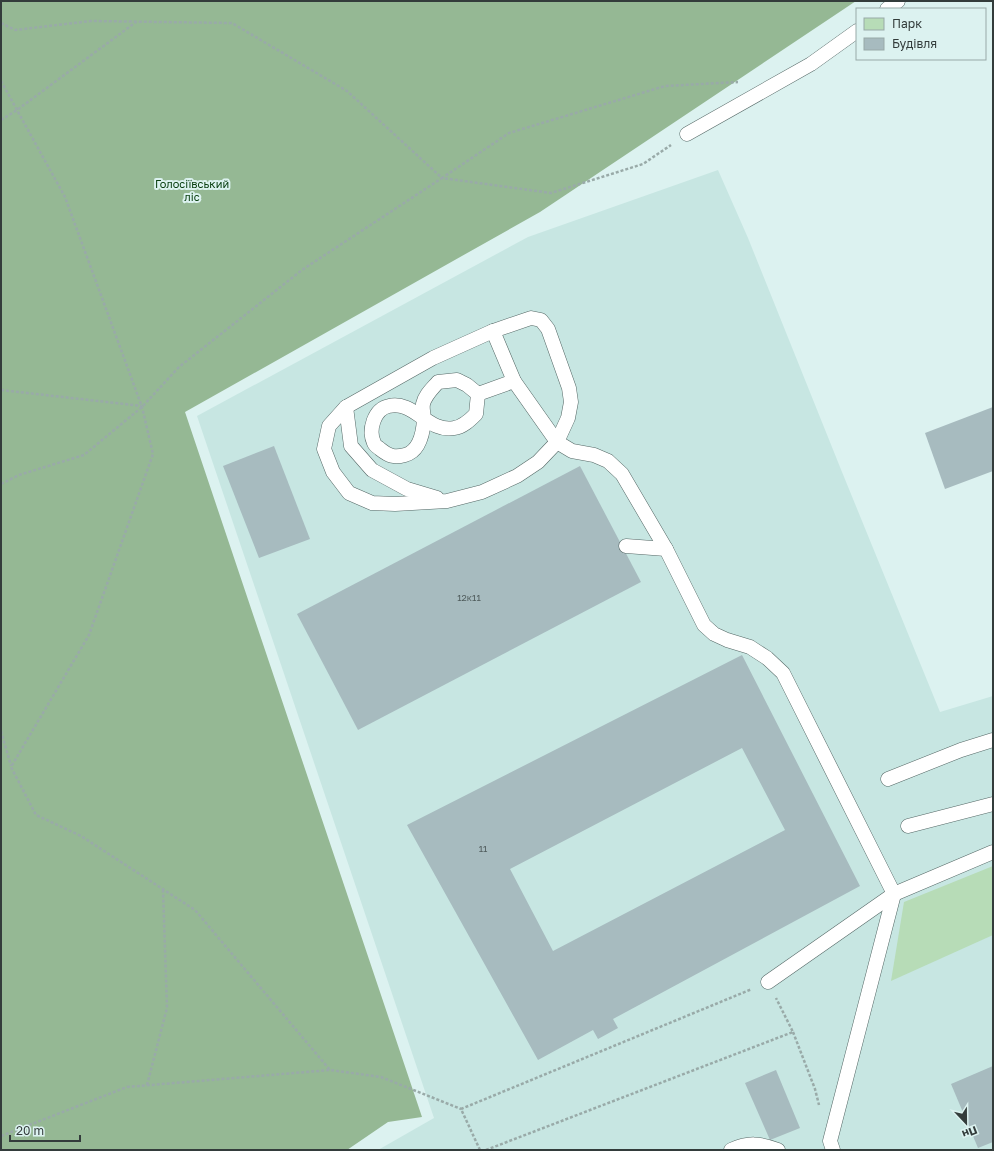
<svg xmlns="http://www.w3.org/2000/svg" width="994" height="1151" font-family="'Golos Text',sans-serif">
  <rect width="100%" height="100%" fill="#dcf2f0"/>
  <!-- built -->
  <polygon fill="#c7e6e2" points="718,170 748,238 842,472 940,712 993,696 993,1150 378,1150 434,1118 197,416 528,237"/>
  <!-- green -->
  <polygon fill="#b7dcb7" points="993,866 993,935 891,981 904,902"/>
  <!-- forest -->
  <polygon fill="#95b894" points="1,1 856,1 540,212 185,412 422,1117 388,1122 347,1150 1,1150"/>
  <!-- building -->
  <g fill="#a7bbbf" fill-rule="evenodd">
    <polygon points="993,407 993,471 945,489 925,433"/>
    <polygon points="274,446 310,539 259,558 223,466"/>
    <polygon points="580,466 641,582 358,730 297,614"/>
    <path d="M742 655 860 886 613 1019 618 1028 598 1039 593 1030 538 1060 407 825ZM742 748 785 830 553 951 510 869Z"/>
    <polygon points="993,1066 993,1142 978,1148 951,1084"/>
    <polygon points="776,1070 800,1128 770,1140 745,1083"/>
  </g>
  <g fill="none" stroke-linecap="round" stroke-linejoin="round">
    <!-- service casing -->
    <g stroke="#556866" stroke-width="15">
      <g id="service">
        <polyline points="887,9 898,1"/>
        <polyline points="687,134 811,64 857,31"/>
        <polygon points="531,318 541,320 548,329 569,388 571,402 568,418 557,442 538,462 517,476 482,492 447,501 395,504 372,503 349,493 333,472 324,449 329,426 346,407 433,358 493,331"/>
        <polyline points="493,331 514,381 557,442 572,451 594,455 608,461 622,474 666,549"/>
        <path d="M478 394 467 385 457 380 438 382C432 389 425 395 423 404 422 409 424 415 424 420 423 433 420 451 405 455 394 458 389 456 380 449 378 447 375 446 374 443 368 430 374 409 389 406 414 400 428 433 454 428 463 427 470 420 476 414L478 394"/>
        <polyline points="478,394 514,381"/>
        <polyline points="346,407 351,446 372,470 407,489 437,498"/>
        <polyline points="626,546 666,549 704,625 714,634 727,640 750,647 767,658 783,673 894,894 830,1141 833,1150"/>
        <polyline points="888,779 961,750 993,740"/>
        <polyline points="908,826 993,804"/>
        <polyline points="768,982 894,894 993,852"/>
        <path d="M731 1150C749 1142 759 1143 778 1150"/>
      </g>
    </g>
    <!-- path -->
    <g stroke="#99aaa8" stroke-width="2.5" stroke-dasharray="3 2" stroke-linecap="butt">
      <polyline points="1,23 15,30 91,21 232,23 347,91 442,178 509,133 665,86 738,82"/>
      <polyline points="1,81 65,197 142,407 153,454 89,635 11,767 36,815 81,836 195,910 330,1070"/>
      <polyline points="1,120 17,110 136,22"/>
      <polyline points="1,390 142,406"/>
      <polyline points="1,484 19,475 84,455 142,407 179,367 302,270 442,178 551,193 643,164 671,145"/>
      <polyline points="1,731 11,766"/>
      <polyline points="793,1032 815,1089 819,1105"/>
      <polyline points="147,1085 167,1008 163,890"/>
      <polyline points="1,1136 127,1087 330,1070 381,1077 461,1109"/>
      <polyline points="480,1150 461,1109 752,989"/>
      <polyline points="486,1150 793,1032 776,998"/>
    </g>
    <!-- service -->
    <use href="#service" stroke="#fff" stroke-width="14"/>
  </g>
  <g text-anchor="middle" stroke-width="4" stroke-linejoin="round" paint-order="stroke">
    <!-- number labels -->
    <g font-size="9" fill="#505c5c">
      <text x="469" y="601">12к11</text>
      <text x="483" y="852">11</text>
    </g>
    <!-- park labels -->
    <g font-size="11" fill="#0a4011" stroke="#dcf2f0">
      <text x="192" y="188">Голосіївський<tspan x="192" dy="13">ліс</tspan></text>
    </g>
  </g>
  <!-- border -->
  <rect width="994" height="1151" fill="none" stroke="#333c3b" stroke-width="4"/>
  <!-- legend -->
  <rect x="856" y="8" width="130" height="52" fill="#dcf2f0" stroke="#98a9a8"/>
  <rect x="864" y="18" width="20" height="12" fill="#b7dcb7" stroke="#98a9a8"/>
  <text x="892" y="28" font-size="12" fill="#333c3b">Парк</text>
  <rect x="864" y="38" width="20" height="12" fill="#a7bbbf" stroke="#98a9a8"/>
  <text x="892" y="48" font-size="12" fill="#333c3b">Будівля</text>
  <!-- north arrow -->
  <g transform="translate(966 1123) rotate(158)" stroke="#dcf2f0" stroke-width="3" paint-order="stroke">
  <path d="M0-3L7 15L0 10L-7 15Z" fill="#333c3b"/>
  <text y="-6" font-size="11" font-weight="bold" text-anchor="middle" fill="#333c3b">Пн</text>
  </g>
  <!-- scale -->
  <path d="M10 1135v6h70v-6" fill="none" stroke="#333c3b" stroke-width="2"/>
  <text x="16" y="1135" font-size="12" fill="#333c3b" stroke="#dcf2f0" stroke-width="3" paint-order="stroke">20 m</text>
</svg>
